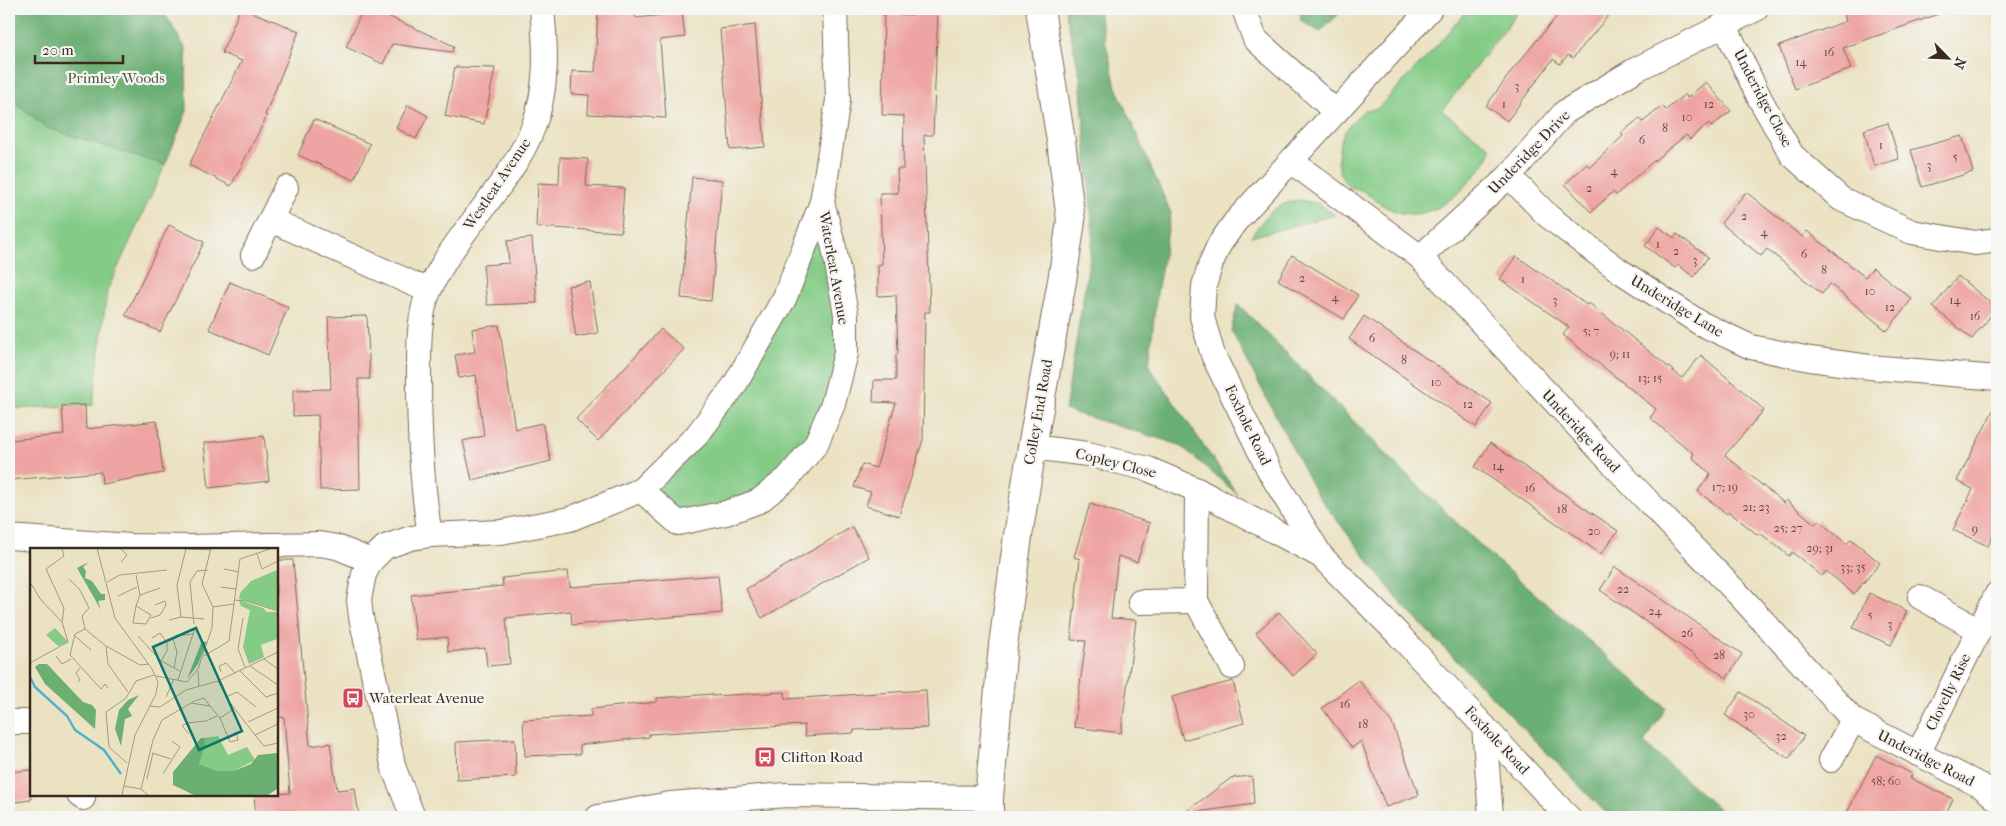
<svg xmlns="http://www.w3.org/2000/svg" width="2006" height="826" font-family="'IM FELL French Canon',serif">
  <rect width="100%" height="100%" fill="#f6f6f2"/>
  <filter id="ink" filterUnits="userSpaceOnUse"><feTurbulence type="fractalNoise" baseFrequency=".02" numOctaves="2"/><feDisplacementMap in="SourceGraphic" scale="10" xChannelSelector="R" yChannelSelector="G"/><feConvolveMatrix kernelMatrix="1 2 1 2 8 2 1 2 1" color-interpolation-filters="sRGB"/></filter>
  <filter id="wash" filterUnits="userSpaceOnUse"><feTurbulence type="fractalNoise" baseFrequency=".0096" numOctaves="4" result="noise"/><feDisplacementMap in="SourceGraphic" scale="20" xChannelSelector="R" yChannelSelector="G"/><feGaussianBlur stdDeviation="1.12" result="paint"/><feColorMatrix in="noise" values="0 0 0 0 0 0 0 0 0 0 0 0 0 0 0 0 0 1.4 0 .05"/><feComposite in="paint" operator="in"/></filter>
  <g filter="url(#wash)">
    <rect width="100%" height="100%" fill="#ebe2c2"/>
    <!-- green -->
    <g fill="#84cb86" stroke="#607a52">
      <path d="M1468 9H1520L1442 111 1491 148C1488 162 1480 170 1471 180 1453 201 1425 222 1395 211 1384 207 1375 200 1366 193 1359 188 1350 189 1344 181 1335 167 1337 143 1346 130 1351 122 1358 116 1364 110L1377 109 1427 57Z"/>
      <polygon points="9,97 47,128 165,165 107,291 93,405 9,409"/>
      <path d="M1300 200 1319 204 1335 215 1251 237C1266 215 1273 204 1300 200Z"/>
      <polygon points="822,202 846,353 788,478 678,523 641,490 734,386"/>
    </g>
    <!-- forest -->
    <g fill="#6baf73" stroke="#536c48">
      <polygon points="9,9 162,9 186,49 187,111 165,165 47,128 9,97"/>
      <polygon points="1065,9 1098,9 1116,87 1171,213 1156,299 1149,366 1237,494 1180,445 1065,410 1093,237 1080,76"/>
      <polygon points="1300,9 1344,9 1320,32 1301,21"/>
      <polygon points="1238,304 1398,466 1486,551 1666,708 1644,743 1728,817 1610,817 1403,606 1316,493 1231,330"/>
    </g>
    <g id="blocks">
      <!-- building -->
      <g fill="#eea4a2">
        <polygon points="240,9 244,9 299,31 265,115 267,116 231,186 189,165 242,61 222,53"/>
        <polygon points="363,9 372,9 454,46 452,52 392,44 383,64 346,47"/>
        <polygon points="598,9 634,9 636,18 682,13 685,37 660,40 666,118 588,114 589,95 571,94 572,71 595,72"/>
        <polygon points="912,9 938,9 933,135 924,135 930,312 925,312 923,440 899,516 866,506 871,492 854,487 862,464 876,468 896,403 873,402 874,380 896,380 896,354 898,354 896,295 878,296 878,265 882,264 880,193 898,193 897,169 903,169 904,116 882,115 884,14 912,15"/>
        <polygon points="1563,9 1614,9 1573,58 1568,55 1560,64 1553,59 1507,121 1486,106 1513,69"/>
        <polygon points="1842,9 1943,9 1944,12 1843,48 1851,69 1795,89 1779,46 1846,21"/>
        <polygon points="755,25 765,147 730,150 720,29"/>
        <polygon points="455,67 495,68 484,124 445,116"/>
        <polygon points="1706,82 1731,111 1711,127 1709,123 1690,139 1686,135 1650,164 1616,195 1613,192 1591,212 1565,184 1587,164 1590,167 1623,136 1621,133 1640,118 1643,122 1662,106 1666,110 1685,94 1687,98"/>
        <polygon points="408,105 428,116 416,139 396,128"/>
        <polygon points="314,119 370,144 354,180 298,155"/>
        <polygon points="1888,123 1899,159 1874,166 1864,130"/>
        <polygon points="1962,136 1973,172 1922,187 1911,150"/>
        <polygon points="560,157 588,159 586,186 624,188 621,232 536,227 538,183 559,184"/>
        <polygon points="692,177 722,180 711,301 681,298"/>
        <polygon points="1746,192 1802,237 1807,231 1865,277 1873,268 1912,299 1887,331 1830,284 1822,294 1767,249 1761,256 1721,223"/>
        <polygon points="169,225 204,242 160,332 125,315"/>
        <polygon points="1659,227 1674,238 1677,234 1708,257 1694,277 1678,265 1675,268 1645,246"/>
        <polygon points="532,238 537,303 487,305 483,265 509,263 507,241"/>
        <polygon points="1292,255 1358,295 1344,319 1278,280"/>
        <polygon points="1516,256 1587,305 1589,303 1682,378 1701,355 1764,410 1725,455 1784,503 1786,500 1815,524 1818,520 1847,544 1851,539 1880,563 1854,594 1826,571 1822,576 1792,552 1789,556 1760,533 1758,535 1729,512 1727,514 1698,491 1711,474 1692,457 1694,454 1650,418 1656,409 1563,335 1569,327 1500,279"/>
        <polygon points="1958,276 1997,308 1972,339 1933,307"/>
        <polygon points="230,282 288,307 268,355 209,329"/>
        <polygon points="590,282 598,333 576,337 568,286"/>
        <polygon points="367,316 370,379 358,379 360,489 320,490 318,415 293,416 293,390 331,389 328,317"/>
        <polygon points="1364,316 1492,403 1476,427 1349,339"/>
        <polygon points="499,325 515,429 542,423 551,461 472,480 463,441 484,436 476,375 459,378 455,355 475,352 472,329"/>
        <polygon points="661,329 684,349 598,441 576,419"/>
        <polygon points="1997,403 1997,527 1988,546 1953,530 1973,489 1957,481"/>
        <polygon points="85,405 86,429 157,421 163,473 102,484 101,472 9,480 9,440 64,435 62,406"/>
        <polygon points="264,436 269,481 209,488 204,443"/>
        <polygon points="1490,443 1618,531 1601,554 1475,467"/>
        <polygon points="1090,504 1150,523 1137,562 1118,556 1111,618 1136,620 1121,733 1074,727 1086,641 1071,640 1080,559 1074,557"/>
        <polygon points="852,527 869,557 762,618 746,589"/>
        <polygon points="276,560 293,560 310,746 330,743 337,790 355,788 359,817 256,817 254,795 290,793 284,717 276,718"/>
        <polygon points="1615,567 1742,654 1727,678 1600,590"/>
        <polygon points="568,571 570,587 718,575 722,613 572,625 571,611 506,618 510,664 487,666 485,648 448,652 447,637 416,640 411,595 503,586 502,578"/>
        <polygon points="1869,593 1907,611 1891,645 1853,628"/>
        <polygon points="1279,612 1317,654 1293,676 1256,633"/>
        <polygon points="1359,680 1392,723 1419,795 1386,807 1361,741 1352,748 1322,708"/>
        <polygon points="1233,681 1244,723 1183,740 1172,697"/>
        <polygon points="926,690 928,728 854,730 854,733 805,736 804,725 726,729 649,734 649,737 580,745 580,754 525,756 523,720 591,716 591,709 657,702 657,698 712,694 712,696 785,692 785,699"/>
        <polygon points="1741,692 1804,736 1789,759 1725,715"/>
        <polygon points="515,739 516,777 457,780 456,742"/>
        <polygon points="1876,755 1912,774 1910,778 1953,799 1944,817 1845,817"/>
        <polygon points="31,770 31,800 9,803 9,772"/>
        <polygon points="1252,776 1254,804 1183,814 1231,778"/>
      </g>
    </g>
  </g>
  <g filter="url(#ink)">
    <use href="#blocks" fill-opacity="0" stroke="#796a57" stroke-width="1"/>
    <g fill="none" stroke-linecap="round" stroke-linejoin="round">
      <!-- minor casing -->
      <g stroke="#796a57" stroke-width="26">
        <g id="minor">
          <polyline points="1244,9 1255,39 1336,112"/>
          <polyline points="1430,9 1235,222 1219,245 1211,263 1204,286 1202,317 1213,355 1270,472 1321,556 1398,634 1568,817"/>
          <polyline points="1724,24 1760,99 1792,155 1841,199 1912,232 1975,243 1997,240"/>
          <polyline points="1291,161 1420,257 1638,491 1742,598 1853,720 1981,786 1997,799"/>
          <polyline points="1509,176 1548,216 1620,271 1700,323 1751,347 1810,359 1870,367 1997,378"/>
          <polyline points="271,220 429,291"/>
          <polyline points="253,255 286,188"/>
          <polyline points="1420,257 1509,176 1565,112 1635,70 1756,9"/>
          <polyline points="1032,447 1088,454 1148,469 1197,490 1321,556"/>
          <polyline points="641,490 678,523 726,513 759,501 788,478 816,444 833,404 846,353 846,314 834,248 822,202"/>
          <polyline points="1197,490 1196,601 1232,667"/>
          <path d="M430 535C421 482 419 430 419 376 419 348 418 317 429 291 455 231 512 185 534 125 548 87 546 48 542 9"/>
          <polyline points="9,537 130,546 188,547 319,544 337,547 371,561"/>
          <polyline points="1920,597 1979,630"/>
          <polyline points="1140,602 1196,601"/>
          <polyline points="9,722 30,722"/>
          <polyline points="1484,726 1491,817"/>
          <polyline points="1918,754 1997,594"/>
          <polyline points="1831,760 1853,720"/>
          <polyline points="79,795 83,798"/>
          <polyline points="413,817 394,769 361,617 359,600 364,574 371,561 385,547 411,538 430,535 501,532 570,519 641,490 697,435 734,386 785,297 822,202 838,100 835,9"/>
          <polyline points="598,817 670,804 787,795 989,798"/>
        </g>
      </g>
      <!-- tertiary casing -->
      <g stroke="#796a57" stroke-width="30">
        <polyline id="tertiary" points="989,817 989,798 1003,645 1018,536 1032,447 1062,281 1071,221 1061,141 1040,9"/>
      </g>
      <!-- minor -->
      <use href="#minor" stroke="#fff" stroke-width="24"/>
      <!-- tertiary -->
      <use href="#tertiary" stroke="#fff" stroke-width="28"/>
    </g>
  </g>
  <!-- icons -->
  <defs>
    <g id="bus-square" transform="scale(1.125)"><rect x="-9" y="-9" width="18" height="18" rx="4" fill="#d1495b" stroke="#f6f6f2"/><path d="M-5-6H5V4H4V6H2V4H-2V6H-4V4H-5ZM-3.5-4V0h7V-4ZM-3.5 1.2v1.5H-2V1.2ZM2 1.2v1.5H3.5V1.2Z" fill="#fff"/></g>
  </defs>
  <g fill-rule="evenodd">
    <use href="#bus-square" x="353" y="698"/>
    <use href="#bus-square" x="765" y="757"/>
  </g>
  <g text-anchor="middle" stroke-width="4.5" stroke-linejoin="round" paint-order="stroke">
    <!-- number labels -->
    <g font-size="12" fill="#68483f">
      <text x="1829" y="56">16</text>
      <text x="1801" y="66">14</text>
      <text x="1517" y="90">3</text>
      <text x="1504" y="108">1</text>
      <text x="1709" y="108">12</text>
      <text x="1687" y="121">10</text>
      <text x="1665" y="132">8</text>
      <text x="1642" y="144">6</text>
      <text x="1881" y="149">1</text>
      <text x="1955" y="161">5</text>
      <text x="1929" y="169">3</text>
      <text x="1614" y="175">4</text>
      <text x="1589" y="192">2</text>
      <text x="1744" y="220">2</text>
      <text x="1764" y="236">4</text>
      <text x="1658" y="248">1</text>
      <text x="1676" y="255">2</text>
      <text x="1804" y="258">6</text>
      <text x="1695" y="264">3</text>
      <text x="1824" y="274">8</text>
      <text x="1302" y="282">2</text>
      <text x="1523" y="283">1</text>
      <text x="1870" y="295">10</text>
      <text x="1335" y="301">4</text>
      <text x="1555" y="304">3</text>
      <text x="1955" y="304">14</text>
      <text x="1890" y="311">12</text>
      <text x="1975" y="320">16</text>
      <text x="1591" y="335">5; 7</text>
      <text x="1372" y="342">6</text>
      <text x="1620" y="358">9; 11</text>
      <text x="1404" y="364">8</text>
      <text x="1650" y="382">13; 15</text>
      <text x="1436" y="386">10</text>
      <text x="1468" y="408">12</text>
      <text x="1498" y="470">14</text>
      <text x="1725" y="491">17; 19</text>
      <text x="1530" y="492">16</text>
      <text x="1756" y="511">21; 23</text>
      <text x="1562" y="513">18</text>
      <text x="1788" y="532">25; 27</text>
      <text x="1975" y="533">9</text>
      <text x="1594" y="535">20</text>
      <text x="1820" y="552">29; 31</text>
      <text x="1853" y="571">33; 35</text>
      <text x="1623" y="593">22</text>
      <text x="1655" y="615">24</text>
      <text x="1870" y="619">5</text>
      <text x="1890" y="628">3</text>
      <text x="1687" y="637">26</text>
      <text x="1719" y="659">28</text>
      <text x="1345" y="708">16</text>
      <text x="1749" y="718">30</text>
      <text x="1363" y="728">18</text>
      <text x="1781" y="740">32</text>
      <text x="1886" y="785">58; 60</text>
    </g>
    <!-- park labels -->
    <g font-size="15" fill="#515a3d" stroke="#f6f6f2">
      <text x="116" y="83">Primley Woods</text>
    </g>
    <!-- street labels -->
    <g font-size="15" fill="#3b2a1e" stroke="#f6f6f2">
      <text transform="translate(1763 98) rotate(62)" y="5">Underidge Close</text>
      <text transform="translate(1529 152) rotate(-46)" y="5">Underidge Drive</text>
      <text transform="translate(497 184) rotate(-56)" y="5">Westleat Avenue</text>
      <text transform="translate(834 268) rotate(80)" y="5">Waterleat Avenue</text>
      <text transform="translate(1677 306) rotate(31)" y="5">Underidge Lane</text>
      <text transform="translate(1038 412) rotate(-80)" y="5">Colley End Road</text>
      <text transform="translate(1248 425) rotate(64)" y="5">Foxhole Road</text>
      <text transform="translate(1581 431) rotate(47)" y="5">Underidge Road</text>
      <text transform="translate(1116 463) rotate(14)" y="5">Copley Close</text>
      <text transform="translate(1948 692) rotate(-64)" y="5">Clovelly Rise</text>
      <text transform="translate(1497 740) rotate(47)" y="5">Foxhole Road</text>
      <text transform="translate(1926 758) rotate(27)" y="5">Underidge Road</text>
    </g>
    <!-- poi labels -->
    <g font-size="15" fill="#3b2a1e" stroke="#f6f6f2" text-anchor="start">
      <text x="369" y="703">Waterleat Avenue</text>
      <text x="781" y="762">Clifton Road</text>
    </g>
  </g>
  <!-- overview -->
  <g transform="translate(30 548)">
    <rect width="248" height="248" fill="#ebe2c2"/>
    <path d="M247 22V62L209 51 210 45 221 33ZM209 52 233 60 237 64H247V91L231 97 234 109 219 116 213 99 220 62 211 58ZM25 80 38 94 28 98 16 87ZM188 188 198 207 217 199 225 212 204 223H188L169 216 174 190Z" fill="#84cb86"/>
    <path d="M59 14 53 19 56 23 55 30 62 33 71 46H75V52L68 53 71 62 47 20ZM172 93 177 94 168 116 157 131ZM9 116H17L53 154 62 157 66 162 65 181 15 136 5 119ZM109 147 98 161 102 168 95 171 91 198 85 181 89 162 98 152ZM171 190H174L175 197 169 216 188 223H204L221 216 228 207 247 205V241L238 247H164L143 237V224Z" fill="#6baf73"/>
    <path fill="none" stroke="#50b1cf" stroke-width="2.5" d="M0 129 5 139 37 168 45 182 74 202 91 226"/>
    <path fill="none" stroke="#a59880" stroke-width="1" d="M32 0 34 8 16 21 34 60 32 74M67 0 85 70 122 121 128 134 126 146 105 187 92 247M90 0 97 7 91 14M142 0 181 2M227 6 232 21 248 13M194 21 209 24M106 27 110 47 106 58 121 67 116 76 103 75 106 58M39 31 50 42 59 60 52 68 55 81M0 34 11 52 32 74 38 94M77 34 90 27 137 22M191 39 206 41M110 47 130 40M88 48 107 39M204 52 216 53 248 63M183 59 204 56M151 69 174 71M121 70 130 67 136 57 135 53 125 57M213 70 208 101 215 119M139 72 151 69 147 37 156 1M164 76 160 34 167 23 178 22M55 81 45 86 40 107 71 141 75 136 78 140M55 81 76 98 110 117 119 116M45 88 61 102M108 88 131 113 150 123M145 88 164 86M122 90 130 85 137 95V103L131 113M143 91 147 104 144 120M76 98 78 116 98 144M26 108 32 116 41 111M174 108 199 93 210 11 243 0M234 111 248 121M0 115 38 94M220 118 248 137M168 123 169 139M210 123 236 149 248 145M191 124 189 118 196 115 205 125M126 128 157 134 168 121 182 80 183 59 172 36 181 0M148 132 165 80M188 133 198 152 225 187 248 176M48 134 50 132 46 125 50 120M136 149 144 131M196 149 207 144 226 159M162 154 174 150 180 158M120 158 130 159 156 142 188 133 248 104M190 170 200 194 208 192 206 184M218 174 248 160M159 186 152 178 157 175 176 173 187 168M225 187 234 198 248 195M122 205 141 211M97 215 79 199 76 164 96 150 106 133 124 127M133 226 150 199 142 193M117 231 123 205M94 238 111 241 118 247M111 241 123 192 132 172 161 155 180 158 190 170 204 161"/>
    <path fill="#0f766e" fill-opacity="0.15" stroke="#0f766e" stroke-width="2.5" d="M166 80 212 183 169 202 123 99Z"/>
    <rect width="248" height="248" fill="none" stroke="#3b2a1e" stroke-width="2.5"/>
  </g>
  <!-- margin -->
  <rect width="2006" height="826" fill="none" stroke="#f6f6f2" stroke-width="30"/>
  <!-- north arrow -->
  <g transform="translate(1948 58) rotate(114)" stroke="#f6f6f2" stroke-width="4" paint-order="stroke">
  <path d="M0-4L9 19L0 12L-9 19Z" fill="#3b2a1e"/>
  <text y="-8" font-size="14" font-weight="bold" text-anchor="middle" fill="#3b2a1e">N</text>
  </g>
  <!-- scale -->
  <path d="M35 55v8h88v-8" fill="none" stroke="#3b2a1e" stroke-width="2.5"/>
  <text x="42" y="55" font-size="15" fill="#3b2a1e" stroke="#f6f6f2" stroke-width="4" paint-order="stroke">20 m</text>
</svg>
